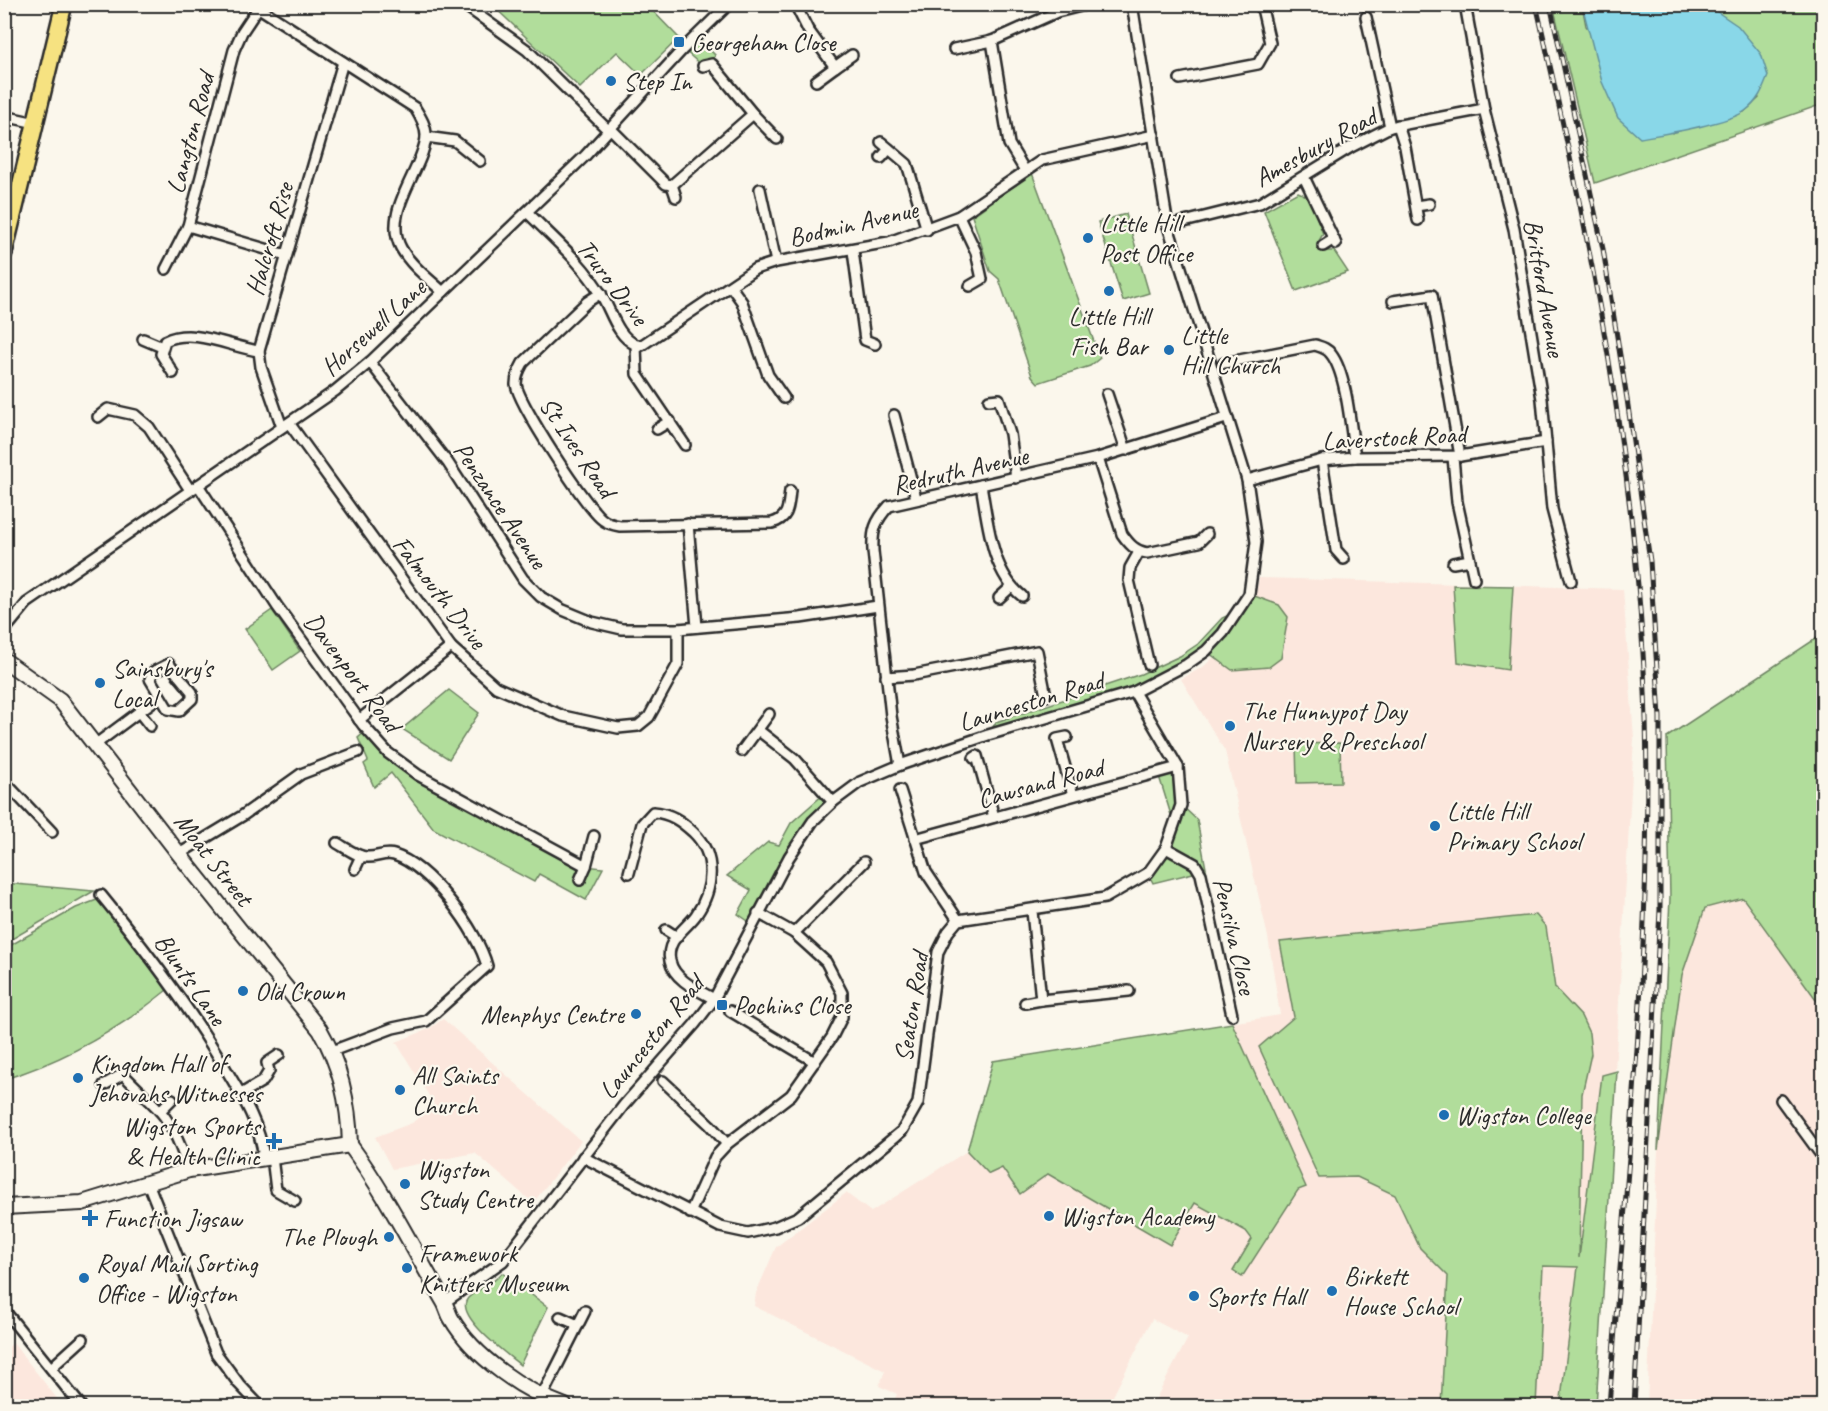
<svg xmlns="http://www.w3.org/2000/svg" width="1828" height="1411" font-family="Caveat,sans-serif">
  <rect width="100%" height="100%" fill="#fbf7ec"/>
  <filter id="ink" filterUnits="userSpaceOnUse"><feTurbulence type="fractalNoise" baseFrequency=".0167" numOctaves="2"/><feDisplacementMap in="SourceGraphic" scale="12" xChannelSelector="R" yChannelSelector="G"/><feConvolveMatrix kernelMatrix="1 2 1 2 8 2 1 2 1" color-interpolation-filters="sRGB"/></filter>
  <g filter="url(#ink)">
    <!-- built -->
    <g fill="#fce7dd">
      <polygon points="1259,578 1623,589 1634,738 1596,1406 1152,1406 1188,1338 1152,1319 1108,1406 892,1406 897,1394 879,1386 885,1371 754,1306 756,1293 776,1247 846,1193 871,1212 967,1151 993,1061 1280,1015 1268,937 1225,751 1181,679 1203,667 1220,652 1238,626 1257,590"/>
      <polygon points="1742,897 1823,1009 1823,1406 1647,1406 1658,1150 1682,975 1705,908"/>
      <polygon points="443,1019 581,1141 533,1203 475,1153 392,1169 375,1137 412,1123 434,1104 396,1042 429,1029"/>
      <polygon points="13,1343 63,1406 5,1406 5,1350"/>
    </g>
    <!-- green -->
    <g fill="#b1dd9b" stroke="#6e8463" stroke-width="1.5">
      <polygon points="492,5 647,5 679,38 641,75 617,52 580,88"/>
      <polygon points="1553,5 1582,5 1586,26 1672,133 1744,112 1759,98 1713,8 1707,5 1823,5 1823,104 1595,183"/>
      <polygon points="696,36 715,55 712,64 702,66 683,49"/>
      <polygon points="1032,173 1100,358 1090,366 1038,383 1032,376 999,279 990,271 972,216"/>
      <polygon points="1298,192 1309,197 1323,234 1317,244 1321,251 1334,251 1348,272 1296,291 1264,211"/>
      <polygon points="1126,214 1149,293 1123,301 1098,222"/>
      <polygon points="1453,585 1513,586 1508,670 1458,662"/>
      <polygon points="1249,594 1279,605 1288,617 1281,658 1269,667 1232,670 1206,651 1158,680 988,735 996,722 1141,674 1180,656 1198,644 1222,618 1238,611"/>
      <polygon points="272,610 300,651 273,670 245,629"/>
      <polygon points="1823,634 1823,1009 1743,898 1705,908 1682,975 1658,1150 1670,898 1667,737"/>
      <polygon points="449,690 479,713 449,759 402,729"/>
      <polygon points="367,730 388,753 586,866 603,868 586,900 539,874 534,882 434,829 391,773 374,787 364,764 368,761 358,738"/>
      <polygon points="1340,743 1341,782 1297,783 1296,744"/>
      <polygon points="1178,767 1181,805 1197,820 1207,874 1193,873 1153,883 1148,873 1175,828 1158,773"/>
      <polygon points="825,793 833,802 813,821 751,923 738,914 751,890 727,876 768,842 779,845 791,823"/>
      <polygon points="5,883 15,884 94,891 5,943"/>
      <path d="M102 898 159 975 167 990C117 1031 66 1060 5 1079L4 949 76 908Z"/>
      <polygon points="1536,915 1546,927 1555,988 1581,1016 1589,1033 1591,1054 1582,1094 1579,1258 1602,1075 1617,1071 1596,1406 1560,1406 1578,1267 1543,1266 1536,1406 1441,1406 1448,1276 1420,1248 1395,1195 1357,1177 1319,1178 1259,1047 1294,1017 1280,942"/>
      <polygon points="1232,1023 1306,1187 1298,1190 1242,1277 1233,1271 1252,1239 1246,1231 1195,1203 1170,1245 1048,1174 1020,1194 1002,1168 989,1174 967,1151 993,1061"/>
      <path d="M502 1273 548 1307 520 1365C507 1354 453 1315 468 1298 477 1289 491 1286 502 1273Z"/>
    </g>
    <!-- water -->
    <path fill="#89d7e8" stroke="#63929c" stroke-width="1.5" d="M1582 5H1707L1738 26 1761 54 1768 76C1763 89 1758 102 1745 111 1727 124 1663 134 1640 138L1618 118 1602 82Z"/>
    <g fill="none" stroke-linecap="round" stroke-linejoin="round">
      <!-- street casing -->
      <g stroke="#2b2b2b" stroke-width="14">
        <g id="street">
          <path d="M253 4 415 108C420 116 427 127 426 138 421 173 382 212 401 248 411 266 429 279 443 292"/>
          <polyline points="463,4 527,50 608,130"/>
          <polyline points="795,4 808,30 835,67 852,55"/>
          <polyline points="1465,4 1484,109 1514,229 1542,399 1552,509 1571,581"/>
          <polyline points="1366,17 1390,127"/>
          <polyline points="954,49 992,41"/>
          <polyline points="703,66 712,64 753,114"/>
          <polyline points="1180,79 1258,64 1270,43 1261,4"/>
          <polyline points="816,81 835,67"/>
          <polyline points="4,116 36,123"/>
          <polyline points="1398,125 1405,147 1418,220"/>
          <polyline points="610,128 666,184 672,185 753,114 777,139"/>
          <polyline points="426,137 455,141 480,161"/>
          <polyline points="881,142 907,164 927,230"/>
          <polyline points="881,158 889,149"/>
          <polyline points="1024,169 1009,144 992,41 1057,12 1089,4"/>
          <polyline points="1304,177 1336,244"/>
          <polyline points="672,185 676,197"/>
          <polyline points="760,189 776,262"/>
          <polyline points="1416,206 1429,204"/>
          <path d="M527 212C553 238 584 264 602 296 612 313 617 336 636 345L637 374 685 445"/>
          <polyline points="959,216 976,252 982,279 970,286"/>
          <polyline points="188,226 286,255"/>
          <polyline points="1168,226 1260,203 1351,147 1390,127 1484,109"/>
          <polyline points="1323,246 1334,239"/>
          <polyline points="853,251 865,340 875,344"/>
          <polyline points="166,269 188,226 234,50 242,32 258,8"/>
          <polyline points="732,288 742,302 768,375 784,398"/>
          <path d="M601 293 587 302 523 363C519 370 516 376 516 384 518 403 587 509 603 520 608 524 614 525 620 526L772 523C789 518 788 507 790 491"/>
          <polyline points="1393,301 1432,295 1460,456"/>
          <polyline points="143,339 162,347"/>
          <polyline points="636,345 642,345 755,269 776,262 889,242 959,216 1042,160 1154,135"/>
          <polyline points="370,362 448,463 523,579 541,597 563,610 592,622 622,629 678,629 800,618 878,606"/>
          <path d="M1224 363 1315 345C1321 347 1327 348 1331 354 1347 374 1351 431 1355 457"/>
          <path d="M173 373 161 354 165 341C193 327 230 347 259 351"/>
          <polyline points="1107,394 1126,450"/>
          <polyline points="989,400 999,399 1010,434 1016,478"/>
          <polyline points="894,415 916,498"/>
          <polyline points="98,417 108,409 135,415 149,427 190,490"/>
          <polyline points="289,423 451,647 496,687 563,716 618,728 638,726 649,717 678,664 678,629"/>
          <polyline points="282,427 261,367 259,351 343,62"/>
          <polyline points="657,429 670,421"/>
          <polyline points="1453,457 1457,502 1474,579"/>
          <path d="M1098 458 1122 534C1129 544 1135 551 1147 553L1199 542 1207 534"/>
          <polyline points="1322,460 1336,550 1344,559"/>
          <polyline points="1247,480 1322,460 1355,457 1460,456 1546,442"/>
          <polyline points="198,485 277,606 363,725 388,753 418,775 586,866 594,836"/>
          <path d="M981 485C988 522 991 572 1022 596"/>
          <polyline points="688,524 697,627"/>
          <polyline points="1139,552 1130,568 1129,580 1149,665"/>
          <polyline points="1453,563 1470,560"/>
          <polyline points="999,598 1011,587"/>
          <polyline points="4,631 27,603 335,391 370,362 585,156 683,49 729,4"/>
          <polygon points="169,664 192,692 192,699 179,711 168,709 150,679 153,672"/>
          <polyline points="886,677 914,675 1037,651 1046,696"/>
          <polyline points="139,712 150,726"/>
          <polyline points="359,720 451,647"/>
          <polyline points="758,730 795,759 833,802"/>
          <polyline points="1067,737 1057,739 1073,795"/>
          <polyline points="96,744 159,697"/>
          <polyline points="742,751 769,714"/>
          <polyline points="974,758 977,756 994,817"/>
          <path d="M900 765 891 716 873 551C872 531 875 521 889 506L1098 458 1226 418"/>
          <polyline points="4,781 52,832"/>
          <polyline points="900,790 926,872 958,920"/>
          <polyline points="915,839 1178,767"/>
          <polyline points="1166,848 1195,864 1201,874 1232,1015"/>
          <polyline points="179,854 242,816 301,774 358,752"/>
          <polyline points="355,869 361,856"/>
          <path d="M629 873 642 824 653 812C670 813 681 821 693 832 717 855 714 889 696 915 686 929 665 940 670 961 674 980 698 990 714 999"/>
          <polyline points="580,880 586,866"/>
          <path d="M101 895C146 950 188 1005 224 1066 242 1096 260 1124 264 1158"/>
          <polyline points="1032,911 1041,1000 1129,991"/>
          <polyline points="666,930 677,937"/>
          <polyline points="794,933 864,862"/>
          <polyline points="1025,1003 1041,1000"/>
          <polyline points="730,1011 815,1062"/>
          <path d="M332 1051 393 1028 426 1021 487 966C478 931 430 866 394 855 385 852 376 858 367 857 358 857 346 848 337 843"/>
          <polyline points="663,1081 710,1125 727,1144"/>
          <path d="M104 1085 123 1074C135 1087 148 1098 160 1111 174 1127 182 1150 189 1170"/>
          <polyline points="241,1094 263,1081 269,1071 267,1063 279,1055"/>
          <polyline points="1781,1100 1824,1159"/>
          <polyline points="160,1111 172,1099"/>
          <polyline points="272,1157 276,1190 295,1201"/>
          <polyline points="583,1157 720,1227 748,1233 775,1227 798,1217 902,1131 918,1103 938,952 948,932 958,920 1105,898 1148,873 1166,848 1181,805 1178,767 1134,692"/>
          <polyline points="148,1183 216,1353 239,1384 260,1406"/>
          <polyline points="690,1213 715,1157 727,1144 791,1095 832,1037 842,1017 842,993 826,962 794,933 758,913"/>
          <polyline points="445,1302 503,1261 624,1105 695,1024 714,999 789,857 813,821 833,802 860,782 900,765 988,735 1134,692 1186,665 1206,651 1223,633 1249,594 1256,542 1247,480 1168,226 1132,4"/>
          <polyline points="4,1310 81,1406"/>
          <polyline points="560,1317 578,1325"/>
          <polyline points="51,1368 83,1339"/>
          <polyline points="541,1398 585,1311"/>
        </g>
      </g>
      <!-- secondary casing -->
      <g stroke="#2b2b2b" stroke-width="18">
        <g id="secondary">
          <path d="M4 660 60 700 179 854 320 1030C341 1066 349 1103 350 1145"/>
          <path d="M350 1145C386 1194 413 1249 444 1302 447 1307 448 1313 451 1318 474 1358 524 1391 565 1406"/>
          <polyline points="4,1207 82,1203 189,1170 350,1145"/>
        </g>
      </g>
      <!-- primary casing -->
      <g stroke="#2b2b2b" stroke-width="20">
        <polyline id="primary" points="4,253 64,4"/>
      </g>
      <!-- street -->
      <use href="#street" stroke="#fbf7ec" stroke-width="9"/>
      <!-- secondary -->
      <use href="#secondary" stroke="#fbf7ec" stroke-width="14"/>
      <!-- primary -->
      <use href="#primary" stroke="#f6e281" stroke-width="15"/>
      <!-- rail casing -->
      <g stroke="#2b2b2b" stroke-width="5">
        <g id="rail">
          <path d="M1536 4C1590 238 1639 478 1646 719 1652 949 1626 1178 1609 1406"/>
          <polyline points="1550,4 1603,249 1627,399 1650,561 1660,717 1660,910 1634,1406"/>
        </g>
      </g>
      <!-- rail -->
      <use href="#rail" stroke="#fbf7ec" stroke-width="3" stroke-dasharray="9" stroke-linecap="butt"/>
    </g>
  </g>
  <!-- markers -->
  <g fill="#1f6fb2" stroke="#fbf7ec" stroke-width="2">
    <rect x="673" y="36" width="12" height="12" rx="3"/>
    <circle cx="611" cy="81" r="6"/>
    <circle cx="1088" cy="238" r="6"/>
    <circle cx="1109" cy="291" r="6"/>
    <circle cx="1169" cy="350" r="6"/>
    <circle cx="100" cy="683" r="6"/>
    <circle cx="1230" cy="726" r="6"/>
    <circle cx="1435" cy="826" r="6"/>
    <circle cx="243" cy="991" r="6"/>
    <rect x="716" y="999" width="12" height="12" rx="3"/>
    <circle cx="636" cy="1014" r="6"/>
    <circle cx="78" cy="1078" r="6"/>
    <circle cx="400" cy="1090" r="6"/>
    <circle cx="1444" cy="1115" r="6"/>
    <path d="M271 1132h6v6h6v6h-6v6h-6v-6h-6v-6h6z"/>
    <circle cx="405" cy="1184" r="6"/>
    <circle cx="1049" cy="1216" r="6"/>
    <path d="M87 1209h6v6h6v6h-6v6h-6v-6h-6v-6h6z"/>
    <circle cx="389" cy="1237" r="6"/>
    <circle cx="407" cy="1268" r="6"/>
    <circle cx="84" cy="1278" r="6"/>
    <circle cx="1332" cy="1291" r="6"/>
    <circle cx="1194" cy="1296" r="6"/>
  </g>
  <g text-anchor="middle" stroke-width="4.5" stroke-linejoin="round" paint-order="stroke">
    <!-- poi labels -->
    <g font-size="26" fill="#2b2b2b" stroke="#fbf7ec" text-anchor="start">
      <text x="691" y="51">Georgeham Close</text>
      <text x="623" y="90">Step In</text>
      <text x="1100" y="232">Little Hill<tspan x="1100" dy="30">Post Office</tspan></text>
      <text x="1109" y="325" text-anchor="middle">Little Hill<tspan x="1109" dy="30">Fish Bar</tspan></text>
      <text x="1181" y="344">Little<tspan x="1181" dy="30">Hill Church</tspan></text>
      <text x="112" y="677">Sainsbury's<tspan x="112" dy="30">Local</tspan></text>
      <text x="1242" y="720">The Hunnypot Day<tspan x="1242" dy="30">Nursery &amp; Preschool</tspan></text>
      <text x="1447" y="820">Little Hill<tspan x="1447" dy="30">Primary School</tspan></text>
      <text x="255" y="1000">Old Crown</text>
      <text x="734" y="1014">Pochins Close</text>
      <text x="624" y="1023" text-anchor="end">Menphys Centre</text>
      <text x="90" y="1072">Kingdom Hall of<tspan x="90" dy="30">Jehovahs Witnesses</tspan></text>
      <text x="412" y="1084">All Saints<tspan x="412" dy="30">Church</tspan></text>
      <text x="1456" y="1124">Wigston College</text>
      <text x="260" y="1135" text-anchor="end">Wigston Sports<tspan x="260" dy="30">&amp; Health Clinic</tspan></text>
      <text x="417" y="1178">Wigston<tspan x="417" dy="30">Study Centre</tspan></text>
      <text x="1061" y="1225">Wigston Academy</text>
      <text x="104" y="1227">Function Jigsaw</text>
      <text x="377" y="1246" text-anchor="end">The Plough</text>
      <text x="419" y="1262">Framework<tspan x="419" dy="30">Knitters Museum</tspan></text>
      <text x="96" y="1272">Royal Mail Sorting<tspan x="96" dy="30">Office - Wigston</tspan></text>
      <text x="1344" y="1285">Birkett<tspan x="1344" dy="30">House School</tspan></text>
      <text x="1206" y="1305">Sports Hall</text>
    </g>
    <!-- street labels -->
    <g font-size="26" fill="#2b2b2b" stroke="#fbf7ec">
      <text transform="translate(190 133) rotate(-75)" y="9">Langton Road</text>
      <text transform="translate(1315 147) rotate(-29)" y="9">Amesbury Road</text>
      <text transform="translate(853 223) rotate(-13)" y="9">Bodmin Avenue</text>
      <text transform="translate(269 239) rotate(-74)" y="9">Halcroft Rise</text>
      <text transform="translate(613 282) rotate(53)" y="9">Truro Drive</text>
      <text transform="translate(1545 288) rotate(80)" y="9">Britford Avenue</text>
      <text transform="translate(373 327) rotate(-42)" y="9">Horsewell Lane</text>
      <text transform="translate(1394 437) rotate(-3)" y="9">Laverstock Road</text>
      <text transform="translate(578 447) rotate(56)" y="9">St Ives Road</text>
      <text transform="translate(960 470) rotate(-13)" y="9">Redruth Avenue</text>
      <text transform="translate(501 505) rotate(56)" y="9">Penzance Avenue</text>
      <text transform="translate(440 592) rotate(52)" y="9">Falmouth Drive</text>
      <text transform="translate(353 672) rotate(53)" y="9">Davenport Road</text>
      <text transform="translate(1031 701) rotate(-17)" y="9">Launceston Road</text>
      <text transform="translate(1040 783) rotate(-15)" y="9">Cawsand Road</text>
      <text transform="translate(214 859) rotate(52)" y="9">Moat Street</text>
      <text transform="translate(1235 936) rotate(77)" y="9">Pensilva Close</text>
      <text transform="translate(191 979) rotate(55)" y="9">Blunts Lane</text>
      <text transform="translate(911 1007) rotate(-81)" y="9">Seaton Road</text>
      <text transform="translate(651 1037) rotate(-51)" y="9">Launceston Road</text>
    </g>
  </g>
  <!-- margin -->
  <rect width="1828" height="1411" fill="none" stroke="#fbf7ec" stroke-width="24"/>
  <rect x="12" y="12" width="1804" height="1387" fill="none" stroke="#2b2b2b" stroke-width="2" filter="url(#ink)"/>
</svg>
